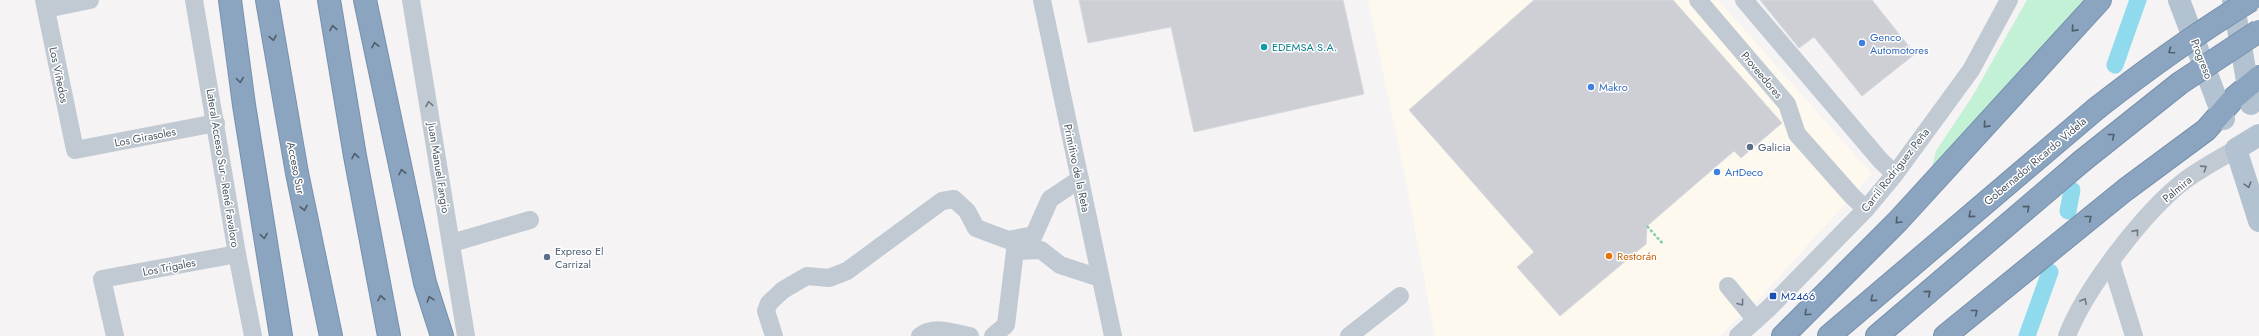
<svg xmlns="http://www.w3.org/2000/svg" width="2259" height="336" font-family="Jost,sans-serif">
  <rect width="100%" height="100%" fill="#f5f3f3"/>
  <!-- commercial -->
  <polygon fill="#fdf9ef" points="1368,0 1718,0 1872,174 1760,298 1719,336 1435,336 1405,177"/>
  <!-- green -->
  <polygon fill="#c3f1d5" points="2027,0 2087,0 1931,172 1936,151 1972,97"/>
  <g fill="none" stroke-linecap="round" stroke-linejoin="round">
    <!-- canal -->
    <g stroke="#90daee" stroke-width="17">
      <polyline points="2115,65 2138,0"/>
      <polyline points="2068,211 2072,190"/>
      <polyline points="2027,336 2050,272"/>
    </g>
  </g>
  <!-- building -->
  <g fill="#cdcfd5" stroke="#d7d9de">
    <polygon points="1079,0 1343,0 1364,94 1194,132 1171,27 1088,43"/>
    <polygon points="1534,0 1673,0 1782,123 1741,158 1734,151 1647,226 1646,244 1560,316 1517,267 1534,252 1409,110"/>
    <polygon points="1760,0 1872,0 1915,54 1862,96 1814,37 1799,48"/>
  </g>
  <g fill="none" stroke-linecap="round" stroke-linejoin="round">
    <!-- highway casing -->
    <g stroke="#7690ad" stroke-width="24">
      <g id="highway">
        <polyline points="230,0 244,105 281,336"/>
        <polyline points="267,0 297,173 331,336"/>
        <polyline points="329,0 355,156 389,336"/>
        <polyline points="365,0 425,283 442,336"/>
        <polyline points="1783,336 1898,221 2100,0"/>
        <polyline points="1829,336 2097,108"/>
        <polyline points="1877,336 2082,161"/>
        <polyline points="1945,336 2125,190 2206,130 2235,97 2259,77"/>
      </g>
    </g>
    <!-- path -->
    <polyline stroke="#7ad0a6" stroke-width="2.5" stroke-dasharray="3 2" stroke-linecap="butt" points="1647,226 1663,244"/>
    <!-- minor -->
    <g stroke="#c1cad2" stroke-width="18">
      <polyline points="44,0 75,150 216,123"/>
      <polyline points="194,0 237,254 253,336"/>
      <polyline points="411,0 466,336"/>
      <polyline points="1042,0 1113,336"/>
      <polyline points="1698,0 1787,104 1797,134 1852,196 1866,209"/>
      <polyline points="1744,0 1881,161 1895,174"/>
      <polyline points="46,9 90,0"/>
      <polyline points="452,243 530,220"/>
      <polyline points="2111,262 2134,336"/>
      <polyline points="1728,286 1756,320"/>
      <polyline points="115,336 102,279 237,254"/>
      <polyline points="774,336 766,311 769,303 783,290 807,276 829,278 847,271 942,201 954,199 967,211 976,228 1008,240 1034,235 1050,199 1080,179"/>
      <path d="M920 336C934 325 954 333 970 336"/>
      <polyline points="993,336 1006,325 1015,251 1041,250 1060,265 1100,278"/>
      <polyline points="1349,336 1400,296"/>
      <polyline points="1738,336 1769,308 1866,209 1895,174 1971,70 2009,0"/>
      <path d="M2067 336C2085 289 2144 212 2184 181 2200 169 2219 159 2236 149"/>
    </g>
    <!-- major -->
    <g stroke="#b3c2d1" stroke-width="22">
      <polyline points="2179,0 2224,119"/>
      <polyline points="2233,0 2251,104"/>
      <polyline points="2259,135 2236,149 2259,221"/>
    </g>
    <!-- highway -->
    <use href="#highway" stroke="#8ba5c1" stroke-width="22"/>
    <!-- highway-bridge casing -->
    <g stroke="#7690ad" stroke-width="24" stroke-linecap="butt">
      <g id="highway-bridge">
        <path d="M2097 108C2147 69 2197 33 2251 0"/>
        <polyline points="2082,161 2180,83 2259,31"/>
      </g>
    </g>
    <!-- highway-bridge -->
    <use href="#highway-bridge" stroke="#8ba5c1" stroke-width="22"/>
  </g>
  <!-- one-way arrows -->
  <defs><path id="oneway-chevron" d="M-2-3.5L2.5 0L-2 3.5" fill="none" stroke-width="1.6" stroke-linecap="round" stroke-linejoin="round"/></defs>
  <g stroke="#505e6b">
    <use href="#oneway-chevron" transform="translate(333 28) rotate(-100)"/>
    <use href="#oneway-chevron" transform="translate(2074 29) rotate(132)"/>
    <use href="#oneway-chevron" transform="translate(273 38) rotate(80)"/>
    <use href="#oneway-chevron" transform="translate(375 45) rotate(-102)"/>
    <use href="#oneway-chevron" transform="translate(2171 51) rotate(145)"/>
    <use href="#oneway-chevron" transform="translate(240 80) rotate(82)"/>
    <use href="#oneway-chevron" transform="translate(1986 125) rotate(132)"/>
    <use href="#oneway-chevron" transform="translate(2112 136) rotate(-38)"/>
    <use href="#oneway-chevron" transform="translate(355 156) rotate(-100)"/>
    <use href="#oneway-chevron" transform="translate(402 172) rotate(-102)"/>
    <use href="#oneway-chevron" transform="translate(304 208) rotate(78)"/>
    <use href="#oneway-chevron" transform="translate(2027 208) rotate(-41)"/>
    <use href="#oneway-chevron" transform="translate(1971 215) rotate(140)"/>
    <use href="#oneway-chevron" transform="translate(2089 218) rotate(-39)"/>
    <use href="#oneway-chevron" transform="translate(1898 221) rotate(134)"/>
    <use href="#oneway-chevron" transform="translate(264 236) rotate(81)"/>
    <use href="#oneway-chevron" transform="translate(1928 293) rotate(-40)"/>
    <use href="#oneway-chevron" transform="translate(381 298) rotate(-100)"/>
    <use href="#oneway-chevron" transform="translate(430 299) rotate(-107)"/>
    <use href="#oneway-chevron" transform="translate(1873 299) rotate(140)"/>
    <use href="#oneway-chevron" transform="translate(1975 312) rotate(-39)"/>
    <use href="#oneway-chevron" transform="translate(1807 313) rotate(137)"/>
  </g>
  <g stroke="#6e7983">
    <use href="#oneway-chevron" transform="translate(429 104) rotate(-99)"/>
    <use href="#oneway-chevron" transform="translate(2204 168) rotate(-33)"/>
    <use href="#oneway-chevron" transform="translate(2136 232) rotate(-51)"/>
    <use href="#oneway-chevron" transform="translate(2084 301) rotate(-61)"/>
    <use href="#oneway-chevron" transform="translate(1741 303) rotate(53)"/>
  </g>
  <use stroke="#64717d" href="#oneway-chevron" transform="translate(2248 185) rotate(73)"/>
  <!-- markers -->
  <g fill="#3f7fe0" stroke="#fff" stroke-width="1.5">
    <circle cx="1862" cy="43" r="4"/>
    <circle cx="1591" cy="87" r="4"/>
    <circle cx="1717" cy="172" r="4"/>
  </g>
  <circle fill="#0f9aa8" stroke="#fff" stroke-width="1.5" cx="1264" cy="47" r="4"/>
  <g fill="#5c6f8a" stroke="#fff" stroke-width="1.5">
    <circle cx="1750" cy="147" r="4"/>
    <circle cx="547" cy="257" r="4"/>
  </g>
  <circle fill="#e8710a" stroke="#fff" stroke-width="1.5" cx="1609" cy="256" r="4"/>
  <rect fill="#1a4fb4" stroke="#fff" stroke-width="1.5" x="1769" y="292" width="8" height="8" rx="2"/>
  <g text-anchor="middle" stroke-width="3" stroke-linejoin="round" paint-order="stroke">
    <!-- shop labels -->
    <g font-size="11" fill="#366cbe" stroke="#fff" text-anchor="start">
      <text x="1870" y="41">Genco<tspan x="1870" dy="13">Automotores</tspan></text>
      <text x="1599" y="91">Makro</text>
      <text x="1725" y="176">ArtDeco</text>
    </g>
    <!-- culture labels -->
    <g font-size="11" fill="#0d838f" stroke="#fff" text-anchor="start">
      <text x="1272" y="51">EDEMSA S.A.</text>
    </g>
    <!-- street labels -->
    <g font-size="11" fill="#4a5661" stroke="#fff">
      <text transform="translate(2202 59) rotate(69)" y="4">Progreso</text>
      <text transform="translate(59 75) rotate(78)" y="4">Los Viñedos</text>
      <text transform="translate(1762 75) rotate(50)" y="4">Proveedores</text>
      <text transform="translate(145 137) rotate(-11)" y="4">Los Girasoles</text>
      <text transform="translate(2035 161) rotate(-40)" y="4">Gobernador Ricardo Videla</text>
      <text transform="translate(223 168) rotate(81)" y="4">Lateral Acceso Sur - René Favaloro</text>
      <text transform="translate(296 168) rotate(79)" y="4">Acceso Sur</text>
      <text transform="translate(439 168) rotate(81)" y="4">Juan Manuel Fangio</text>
      <text transform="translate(1077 168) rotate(78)" y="4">Primitivo de la Reta</text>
      <text transform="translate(1895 170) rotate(-52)" y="4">Carril Rodríguez Peña</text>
      <text transform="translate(2177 189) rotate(-40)" y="4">Palmira</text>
      <text transform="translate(169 267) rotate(-11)" y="4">Los Trigales</text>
    </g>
    <!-- service labels -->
    <g font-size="11" fill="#4e5e75" stroke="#fff" text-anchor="start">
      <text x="1758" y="151">Galicia</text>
      <text x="555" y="255">Expreso El<tspan x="555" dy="13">Carrizal</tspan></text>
    </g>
    <!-- food labels -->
    <g font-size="11" fill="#c56008" stroke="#fff" text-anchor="start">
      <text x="1617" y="260">Restorán</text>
    </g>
    <!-- transit labels -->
    <g font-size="11" fill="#164399" stroke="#fff" text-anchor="start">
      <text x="1781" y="300">M2466</text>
    </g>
  </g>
</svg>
